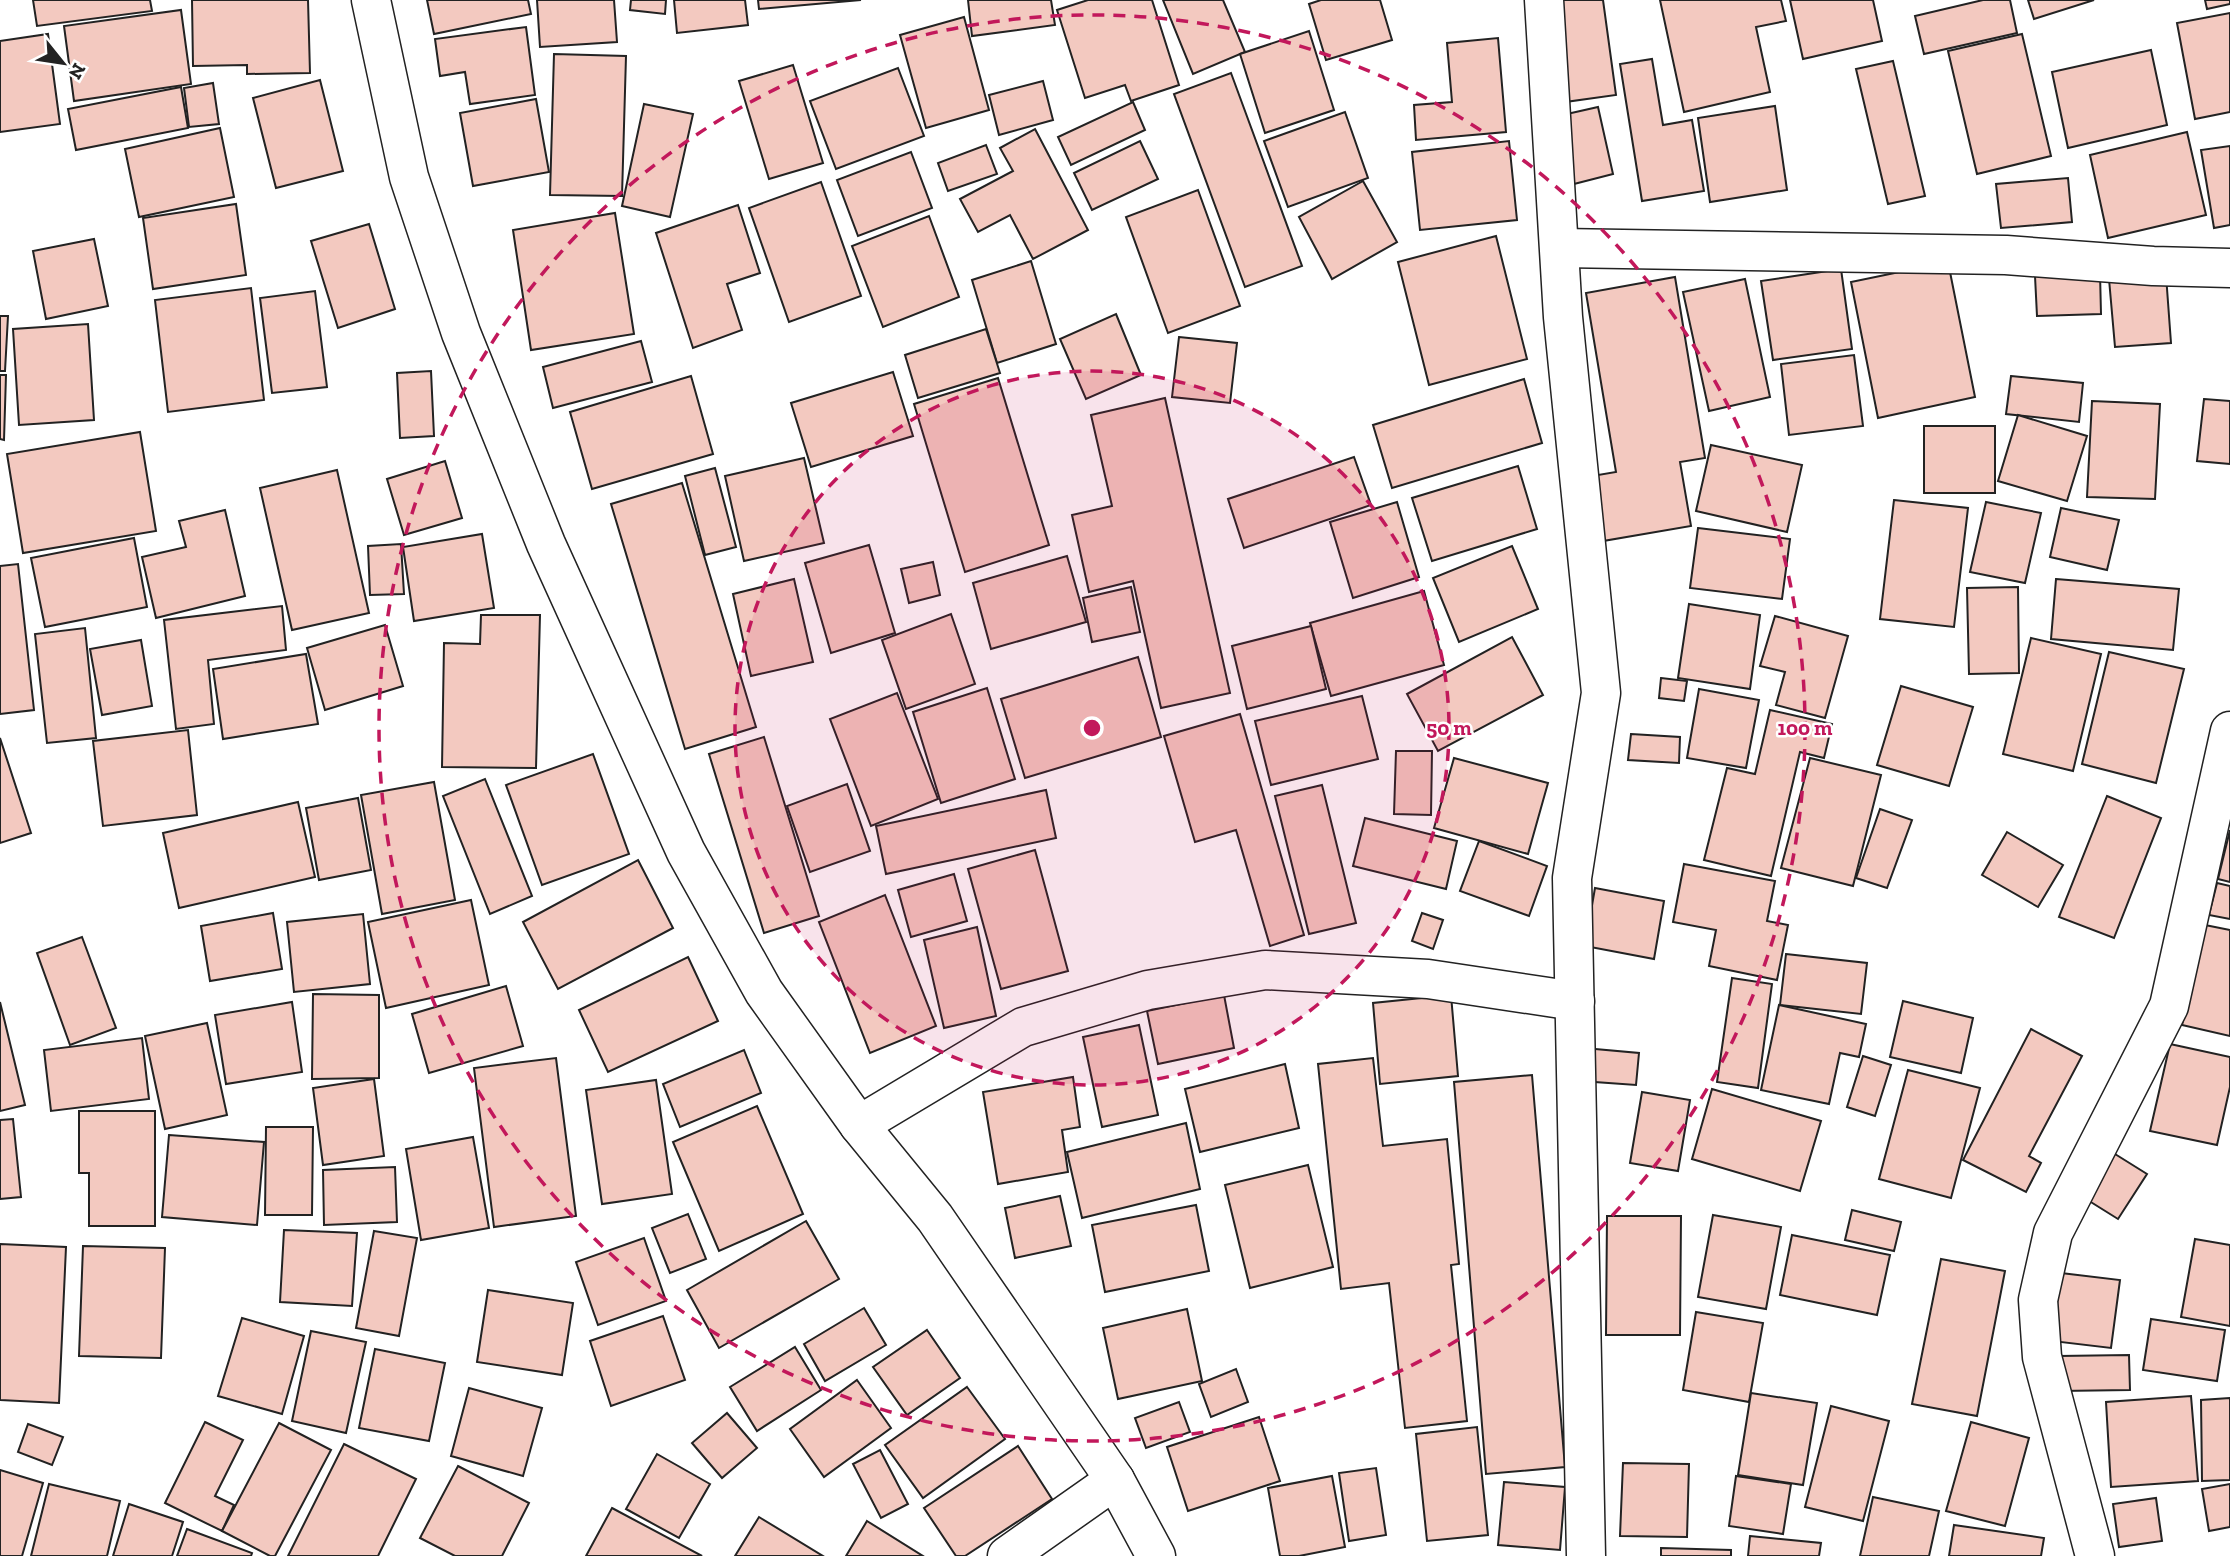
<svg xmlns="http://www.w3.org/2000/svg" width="2230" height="1556" font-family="'Zilla Slab',serif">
  <rect width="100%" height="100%" fill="#fff"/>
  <!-- building -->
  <g fill="#f3c9c0" stroke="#222" stroke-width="2">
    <polygon points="33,0 150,0 152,11 37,26"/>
    <polygon points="192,0 308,0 310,73 247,74 247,65 193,66"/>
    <polygon points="427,0 528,0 531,14 434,34"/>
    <polygon points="537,0 614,0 617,42 540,47"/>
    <polygon points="631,0 666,0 665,14 630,10"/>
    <polygon points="674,0 745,0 748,25 677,33"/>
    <polygon points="758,0 861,0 759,9"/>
    <polygon points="968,0 1051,0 1055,25 972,36"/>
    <polygon points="1088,0 1152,0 1179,85 1131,101 1125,85 1085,98 1057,10"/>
    <polygon points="1163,0 1223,0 1245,52 1193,74"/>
    <polygon points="1321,0 1380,0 1392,40 1326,60 1309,4"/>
    <polygon points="1552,0 1603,0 1616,95 1565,102"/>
    <polygon points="1660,0 1781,0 1786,21 1756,27 1770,92 1684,112"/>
    <polygon points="1790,0 1873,0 1882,41 1803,59"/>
    <polygon points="1983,0 2010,0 2017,33 1924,54 1915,16"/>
    <polygon points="2028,0 2094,0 2034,19"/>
    <polygon points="2205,0 2230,0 2230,4 2207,9"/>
    <polygon points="181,10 191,84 74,101 64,26"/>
    <polygon points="2230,13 2230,112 2195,119 2177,23"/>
    <polygon points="964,17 989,110 926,128 900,35"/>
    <polygon points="526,27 535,95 470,104 465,72 440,76 435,39"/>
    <polygon points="1309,31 1334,110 1265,133 1240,54"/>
    <polygon points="48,34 60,124 0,132 0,41"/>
    <polygon points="2022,34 2051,156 1977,174 1948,51"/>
    <polygon points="1498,38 1506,132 1416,140 1414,105 1452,102 1447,43"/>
    <polygon points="2151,50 2167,125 2068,148 2052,72"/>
    <polygon points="554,54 626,56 622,196 550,195"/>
    <polygon points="1652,59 1663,125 1692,120 1704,191 1642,201 1620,64"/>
    <polygon points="1893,61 1925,196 1888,204 1856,69"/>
    <polygon points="793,65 823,163 769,179 739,81"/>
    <polygon points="898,68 924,136 836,169 810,101"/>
    <polygon points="1231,73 1302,266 1245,287 1174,94"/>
    <polygon points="320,80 343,171 276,188 253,98"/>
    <polygon points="1043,81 1053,120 999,135 989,95"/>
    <polygon points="213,83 219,124 189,127 184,88"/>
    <polygon points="181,87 188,128 76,150 68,109"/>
    <polygon points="536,99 549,172 473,186 460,113"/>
    <polygon points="1133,102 1145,130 1071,165 1058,137"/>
    <polygon points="644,104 693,114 670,217 622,206"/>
    <polygon points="1775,106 1787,190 1710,202 1698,118"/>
    <polygon points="1598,107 1613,174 1574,184 1558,116"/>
    <polygon points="1345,112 1368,178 1288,207 1264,141"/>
    <polygon points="220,128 234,197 139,217 125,149"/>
    <polygon points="1035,129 1088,230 1033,259 1010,215 978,232 960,199 1013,171 1000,148"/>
    <polygon points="2187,132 2206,215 2108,238 2090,155"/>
    <polygon points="1140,141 1158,179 1092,210 1074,173"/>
    <polygon points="1509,141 1517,220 1420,230 1412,152"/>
    <polygon points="986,145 997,174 948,191 938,163"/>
    <polygon points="2230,146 2230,225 2214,228 2201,150"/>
    <polygon points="911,152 932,208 858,236 837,180"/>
    <polygon points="2068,178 2072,222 2001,228 1996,184"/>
    <polygon points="1363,181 1397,242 1332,279 1299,217"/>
    <polygon points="821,182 861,296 789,322 749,208"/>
    <polygon points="1198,190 1240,306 1168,333 1126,217"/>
    <polygon points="236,204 246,275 153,289 143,218"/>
    <polygon points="738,205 760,273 727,284 742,330 693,348 656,233"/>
    <polygon points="615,213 634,334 531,350 513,230"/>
    <polygon points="929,216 959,297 883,327 852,246"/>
    <polygon points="369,224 395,309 338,328 311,241"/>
    <polygon points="1496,236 1527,359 1429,385 1398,262"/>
    <polygon points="94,239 108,306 46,319 33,251"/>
    <polygon points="1031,261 1056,344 997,363 972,280"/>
    <polygon points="1948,262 1975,397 1878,418 1851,282"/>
    <polygon points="1841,269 1852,349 1773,360 1761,281"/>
    <polygon points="2100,273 2101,314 2037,316 2035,276"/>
    <polygon points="2166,275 2171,343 2115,347 2109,279"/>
    <polygon points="1675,277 1705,458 1680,462 1691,526 1603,541 1592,476 1616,472 1586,293"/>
    <polygon points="1745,279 1770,397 1709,411 1683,292"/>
    <polygon points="251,288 264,400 168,412 155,300"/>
    <polygon points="315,291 327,387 272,393 260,298"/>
    <polygon points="1116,314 1141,375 1086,399 1060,339"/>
    <polygon points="0,316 8,316 5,371 0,371"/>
    <polygon points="88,324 94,420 19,425 13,329"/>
    <polygon points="986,329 1000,373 918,398 905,355"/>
    <polygon points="1179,337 1237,343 1230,403 1172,397"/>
    <polygon points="641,341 652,382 553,408 543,367"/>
    <polygon points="1854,355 1863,426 1789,435 1781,364"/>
    <polygon points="431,371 434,436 400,438 397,373"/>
    <polygon points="893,372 913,436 811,467 791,403"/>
    <polygon points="0,375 6,375 4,440 0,439"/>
    <polygon points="691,376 713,454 592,489 570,412"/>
    <polygon points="2011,376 2083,383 2079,422 2006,414"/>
    <polygon points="998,378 1049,545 965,572 914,404"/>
    <polygon points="1524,379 1542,443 1392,488 1373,425"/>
    <polygon points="1165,398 1230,693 1161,708 1133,581 1089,592 1072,515 1112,506 1091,415"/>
    <polygon points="2204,399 2230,401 2230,464 2197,461"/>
    <polygon points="2092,401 2160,404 2155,499 2087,497"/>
    <polygon points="2018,415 2087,436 2067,501 1998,481"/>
    <rect x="1924" y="426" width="71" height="67"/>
    <polygon points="140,432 156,531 23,553 7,454"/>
    <polygon points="1711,445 1802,465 1787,532 1696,511"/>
    <polygon points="1354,457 1371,505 1244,548 1228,499"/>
    <polygon points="804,458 824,543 744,561 725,476"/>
    <polygon points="445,461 462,518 404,535 387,479"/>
    <polygon points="1518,466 1537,529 1432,561 1412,498"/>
    <polygon points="715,468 736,547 705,555 685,476"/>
    <polygon points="337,470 369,613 292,630 260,488"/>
    <polygon points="682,483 756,727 685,749 611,504"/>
    <polygon points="1894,500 1968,508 1954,627 1880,619"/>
    <polygon points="1397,502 1419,577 1353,598 1330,522"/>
    <polygon points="1986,502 2041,513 2025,583 1970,572"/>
    <polygon points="2061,508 2119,520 2107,570 2050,557"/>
    <polygon points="225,510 245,596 156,618 142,557 186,547 179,521"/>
    <polygon points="1698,528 1790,539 1782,599 1690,588"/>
    <polygon points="482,534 494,608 414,621 403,547"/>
    <polygon points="134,538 147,607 45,627 31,558"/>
    <polygon points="401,544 404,594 370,595 368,546"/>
    <polygon points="869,545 895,633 831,653 805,563"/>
    <polygon points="1512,546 1538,609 1459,642 1433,578"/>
    <polygon points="1067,556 1086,622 991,649 973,583"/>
    <polygon points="933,562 940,595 909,603 901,569"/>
    <polygon points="18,564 34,710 0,714 0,566"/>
    <polygon points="794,579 813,662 751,676 733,594"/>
    <polygon points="2056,579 2179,589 2173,650 2051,639"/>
    <polygon points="1131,587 1140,632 1092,642 1083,598"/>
    <polygon points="2018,587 2019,673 1969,674 1967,588"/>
    <polygon points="1424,591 1444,665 1331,696 1310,623"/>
    <polygon points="1689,604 1760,615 1750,689 1678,678"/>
    <polygon points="282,606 286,650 208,660 214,724 176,729 164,620"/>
    <polygon points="951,614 975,684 906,709 882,640"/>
    <polygon points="481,615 540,615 536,768 442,767 444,643 480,644"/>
    <polygon points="1775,616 1848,636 1825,718 1776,705 1785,672 1760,666"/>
    <polygon points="385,625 403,686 325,710 307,648"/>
    <polygon points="1311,626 1326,689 1247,709 1232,646"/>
    <polygon points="85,628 96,738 47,743 35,634"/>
    <polygon points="1512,637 1543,695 1438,751 1407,694"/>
    <polygon points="2031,638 2101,654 2073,771 2003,754"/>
    <polygon points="141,640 152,706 102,715 90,649"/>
    <polygon points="2109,652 2184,669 2156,783 2082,764"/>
    <polygon points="306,654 318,724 223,739 213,669"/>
    <polygon points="1138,657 1161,737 1025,778 1001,699"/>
    <polygon points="1661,678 1687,681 1684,701 1659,698"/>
    <polygon points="1901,686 1973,707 1949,786 1877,765"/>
    <polygon points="987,688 1015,779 941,803 913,712"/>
    <polygon points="1699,689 1759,700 1746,768 1687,758"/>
    <polygon points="897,693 938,799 871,826 830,719"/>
    <polygon points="1362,696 1378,759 1271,785 1255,721"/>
    <polygon points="1770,710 1832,724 1824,758 1800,752 1771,876 1704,860 1727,768 1755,774"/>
    <polygon points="1240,714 1304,935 1270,946 1236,830 1195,842 1164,736"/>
    <polygon points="188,730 197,815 103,826 93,741"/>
    <polygon points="1631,734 1680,737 1679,763 1628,760"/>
    <polygon points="764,737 819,916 764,933 709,754"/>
    <polygon points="0,738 31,833 0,843"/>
    <polygon points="1396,751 1432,751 1431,815 1394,814"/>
    <polygon points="593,754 629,854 542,885 506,785"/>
    <polygon points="1454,758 1548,783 1528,854 1434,828"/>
    <polygon points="1810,758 1881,775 1853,886 1781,868"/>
    <polygon points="485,779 532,896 490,914 443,796"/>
    <polygon points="434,782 455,900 382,914 361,795"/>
    <polygon points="847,784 870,851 810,872 787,806"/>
    <polygon points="1322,785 1356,923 1309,934 1275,796"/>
    <polygon points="1046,790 1056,838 886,874 876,826"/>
    <polygon points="2107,796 2161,818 2114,938 2059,917"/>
    <polygon points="358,798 371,870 319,880 306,808"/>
    <polygon points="298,802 315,877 179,908 163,833"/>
    <polygon points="1880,809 1912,820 1887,888 1856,878"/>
    <polygon points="1365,818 1457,841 1446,889 1353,866"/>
    <polygon points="2230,830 2230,882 2218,879"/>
    <polygon points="2007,832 2063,865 2038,907 1982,875"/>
    <polygon points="1479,841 1547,866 1529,916 1460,891"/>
    <polygon points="1035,850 1068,971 1001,989 968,869"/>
    <polygon points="638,860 673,928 558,989 523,922"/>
    <polygon points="1684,864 1775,881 1767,921 1788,925 1777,980 1709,966 1716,930 1673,922"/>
    <polygon points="954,874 967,921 911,937 898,890"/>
    <polygon points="2217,883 2230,886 2230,919 2209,915"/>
    <polygon points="1595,888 1664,901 1654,959 1585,946"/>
    <polygon points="885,895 936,1026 870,1053 819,922"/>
    <polygon points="471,900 489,985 386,1008 368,922"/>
    <polygon points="273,913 282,969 210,981 201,926"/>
    <polygon points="1422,913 1443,920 1433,949 1412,941"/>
    <polygon points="363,914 370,984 294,992 287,922"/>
    <polygon points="2205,925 2230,930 2230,1036 2182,1025"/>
    <polygon points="977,927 996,1016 944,1028 924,940"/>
    <polygon points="82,937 116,1028 70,1045 37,953"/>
    <polygon points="1786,954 1867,963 1861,1014 1780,1005"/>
    <polygon points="688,957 718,1021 608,1072 579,1010"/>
    <polygon points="1732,978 1772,984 1758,1088 1717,1082"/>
    <polygon points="506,986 523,1046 429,1073 412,1014"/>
    <polygon points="313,994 379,995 379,1078 312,1079"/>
    <polygon points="1224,995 1234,1048 1158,1064 1147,1011"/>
    <polygon points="1451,995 1458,1076 1380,1084 1373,1003"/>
    <polygon points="1903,1001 1973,1018 1961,1073 1890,1057"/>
    <polygon points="0,1002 25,1105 0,1111"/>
    <polygon points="292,1002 302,1072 226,1084 215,1015"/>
    <polygon points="1779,1005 1866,1024 1859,1057 1840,1053 1829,1104 1761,1090"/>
    <polygon points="207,1023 227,1115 165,1129 145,1036"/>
    <polygon points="1139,1025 1158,1115 1102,1127 1083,1037"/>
    <polygon points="2031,1029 2082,1056 2029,1156 2041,1163 2026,1192 1963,1160"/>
    <polygon points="142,1038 149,1099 51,1111 44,1050"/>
    <polygon points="2170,1044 2230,1057 2230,1087 2217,1145 2150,1131"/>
    <polygon points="1584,1048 1639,1053 1636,1085 1581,1081"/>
    <polygon points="744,1050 761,1093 680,1127 663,1084"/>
    <polygon points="1863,1056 1891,1065 1875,1116 1847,1107"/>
    <polygon points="556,1058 576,1216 494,1227 474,1068"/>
    <polygon points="1373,1058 1383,1146 1447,1139 1459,1264 1451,1265 1467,1421 1405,1428 1389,1283 1341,1289 1318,1064"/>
    <polygon points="1285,1064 1299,1128 1200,1152 1185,1089"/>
    <polygon points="1908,1070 1980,1088 1951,1198 1879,1179"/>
    <polygon points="1532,1075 1565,1467 1486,1474 1454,1082"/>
    <polygon points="1073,1077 1080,1127 1062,1130 1068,1172 998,1184 983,1092"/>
    <polygon points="374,1079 384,1156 323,1165 313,1088"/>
    <polygon points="656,1080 672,1194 602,1204 586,1090"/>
    <polygon points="1712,1089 1821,1121 1800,1191 1692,1159"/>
    <polygon points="1642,1092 1690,1100 1678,1171 1630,1163"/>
    <polygon points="757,1106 803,1214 719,1251 673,1142"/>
    <polygon points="79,1111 155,1111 155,1226 89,1226 89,1173 79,1173"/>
    <polygon points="13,1119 21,1197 0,1199 0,1120"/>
    <polygon points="1186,1123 1200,1189 1082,1218 1067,1152"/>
    <polygon points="266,1127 313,1127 312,1215 265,1215"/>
    <polygon points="169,1135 264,1142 257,1225 162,1217"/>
    <polygon points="473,1137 489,1228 421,1240 406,1149"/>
    <polygon points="2115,1154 2147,1174 2118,1219 2086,1199"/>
    <polygon points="1308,1165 1333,1267 1250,1288 1225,1185"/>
    <polygon points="395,1167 397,1222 324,1225 323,1170"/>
    <polygon points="1060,1196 1071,1246 1015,1258 1005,1208"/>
    <polygon points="1196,1205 1209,1271 1105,1292 1092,1225"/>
    <polygon points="1852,1210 1901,1222 1894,1251 1845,1240"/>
    <polygon points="688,1214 706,1259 670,1273 652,1228"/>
    <polygon points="1713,1215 1781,1227 1766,1309 1698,1297"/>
    <polygon points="1607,1216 1681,1216 1680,1335 1606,1335"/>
    <polygon points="806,1221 839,1279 719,1348 687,1290"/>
    <polygon points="284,1230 357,1233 352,1306 280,1302"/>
    <polygon points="374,1231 417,1238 399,1336 356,1328"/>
    <polygon points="1792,1235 1890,1255 1877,1315 1780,1295"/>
    <polygon points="644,1238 666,1301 598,1325 576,1262"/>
    <polygon points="2195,1239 2230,1245 2230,1326 2181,1317"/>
    <polygon points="0,1244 66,1247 59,1403 0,1400"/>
    <polygon points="83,1246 165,1248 161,1358 79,1356"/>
    <polygon points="1941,1259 2005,1271 1977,1416 1912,1404"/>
    <polygon points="2061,1273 2120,1280 2111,1348 2052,1341"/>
    <polygon points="488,1290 573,1303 562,1375 477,1362"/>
    <polygon points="864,1308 886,1345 825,1381 804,1344"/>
    <polygon points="1187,1309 1202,1381 1118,1399 1103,1328"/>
    <polygon points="1696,1312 1763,1323 1749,1402 1683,1390"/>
    <polygon points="663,1316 685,1380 611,1406 590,1341"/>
    <polygon points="242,1318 304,1336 282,1414 218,1396"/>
    <polygon points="2151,1319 2225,1330 2217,1381 2143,1370"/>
    <polygon points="927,1330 960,1378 907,1415 873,1367"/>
    <polygon points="311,1331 366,1342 346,1433 292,1421"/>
    <polygon points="795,1347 821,1390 757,1431 730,1387"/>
    <polygon points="375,1349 445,1363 429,1441 359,1428"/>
    <polygon points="2129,1355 2130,1390 2059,1391 2059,1356"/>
    <polygon points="1236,1369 1248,1402 1211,1417 1199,1384"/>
    <polygon points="857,1380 891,1428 824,1477 790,1429"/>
    <polygon points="967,1387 1005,1439 923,1498 885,1445"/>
    <polygon points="469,1388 542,1408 523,1476 451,1456"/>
    <polygon points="1751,1393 1817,1403 1803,1485 1738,1475"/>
    <polygon points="2191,1396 2198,1481 2111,1487 2106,1402"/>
    <polygon points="2230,1398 2230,1480 2202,1481 2201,1400"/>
    <polygon points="1179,1402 1190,1432 1146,1448 1135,1418"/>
    <polygon points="1831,1406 1889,1421 1863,1521 1805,1507"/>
    <polygon points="727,1413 757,1448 722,1478 692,1443"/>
    <polygon points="1259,1417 1280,1481 1188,1511 1167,1447"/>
    <polygon points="205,1422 243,1440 215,1496 234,1505 222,1531 165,1503"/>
    <polygon points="1971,1422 2029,1438 2005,1526 1946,1511"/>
    <polygon points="279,1423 331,1450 275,1556 270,1556 222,1531"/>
    <polygon points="28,1424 63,1437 52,1465 18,1452"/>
    <polygon points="1477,1427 1488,1535 1427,1541 1416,1434"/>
    <polygon points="344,1444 416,1479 378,1556 288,1556"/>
    <polygon points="1018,1446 1052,1499 965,1556 956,1556 924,1508"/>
    <polygon points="880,1450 908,1504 881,1518 853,1464"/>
    <polygon points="657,1454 710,1484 679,1538 626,1509"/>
    <polygon points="1623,1463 1689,1464 1687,1537 1620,1536"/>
    <polygon points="458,1466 529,1503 502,1556 455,1556 420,1538"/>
    <polygon points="1376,1468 1386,1535 1349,1541 1339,1473"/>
    <polygon points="0,1470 43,1483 22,1556 0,1556"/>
    <polygon points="1332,1476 1345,1547 1299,1556 1280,1556 1268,1488"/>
    <polygon points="1736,1476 1791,1484 1783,1534 1729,1526"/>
    <polygon points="1504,1482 1565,1487 1560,1550 1498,1545"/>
    <polygon points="49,1484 120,1501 107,1556 31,1556"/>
    <polygon points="2230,1484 2230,1527 2209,1531 2202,1489"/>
    <polygon points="1873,1497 1939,1511 1929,1556 1860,1556"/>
    <polygon points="2156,1498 2162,1541 2119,1547 2113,1504"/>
    <polygon points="129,1504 183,1522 172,1556 113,1556"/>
    <polygon points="612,1508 702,1556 586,1556"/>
    <polygon points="759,1517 823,1556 735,1556"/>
    <polygon points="867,1521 923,1556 846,1556"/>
    <polygon points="1954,1525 2044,1538 2041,1556 1949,1556"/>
    <polygon points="187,1529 252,1553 251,1556 177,1556"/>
    <polygon points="1750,1536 1821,1543 1819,1556 1748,1556"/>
    <polygon points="1661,1548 1731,1550 1731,1556 1661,1556"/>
  </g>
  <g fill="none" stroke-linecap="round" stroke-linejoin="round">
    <!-- street casing -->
    <g stroke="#222" stroke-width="41">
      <g id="street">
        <polyline points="1544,0 1563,317 1601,693 1572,878 1586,1556"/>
        <polyline points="1560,248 2006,255 2153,266 2230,268"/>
        <polyline points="859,1125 1023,1027 1148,990 1265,970 1428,979 1575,1001"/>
        <polyline points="1007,1556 1115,1480"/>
        <polyline points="2095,1556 2042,1357 2038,1300 2053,1233 2169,1006 2230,731"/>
      </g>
    </g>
    <!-- secondary casing -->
    <g stroke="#222" stroke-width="41">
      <polyline id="secondary" points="371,0 409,177 461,333 546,544 686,852 764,992 859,1125 935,1218 1115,1480 1156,1556"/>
    </g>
    <!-- street -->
    <use href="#street" stroke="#fff" stroke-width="38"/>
    <!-- secondary -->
    <use href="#secondary" stroke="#fff" stroke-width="38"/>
  </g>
  <!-- distance rings -->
  <circle cx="1092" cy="728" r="357" fill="#c2185b" fill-opacity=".12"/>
  <g fill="none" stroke="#c2185b" stroke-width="3.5" stroke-dasharray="12 9">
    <circle cx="1092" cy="728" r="357"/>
    <circle cx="1092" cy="728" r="713"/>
  </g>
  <circle cx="1092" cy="728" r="10" fill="#c2185b" stroke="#fff" stroke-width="3.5"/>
  <g font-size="21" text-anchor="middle" font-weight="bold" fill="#c2185b" stroke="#fff" stroke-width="5" stroke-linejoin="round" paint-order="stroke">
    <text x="1449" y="735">50 m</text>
    <text x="1805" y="735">100 m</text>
  </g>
  <!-- north arrow -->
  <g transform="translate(63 63) rotate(120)" stroke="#ffffff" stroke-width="5" paint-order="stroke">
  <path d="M0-5L12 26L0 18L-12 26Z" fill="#222222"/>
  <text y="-10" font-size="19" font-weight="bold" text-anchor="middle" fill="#222222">N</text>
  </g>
</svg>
